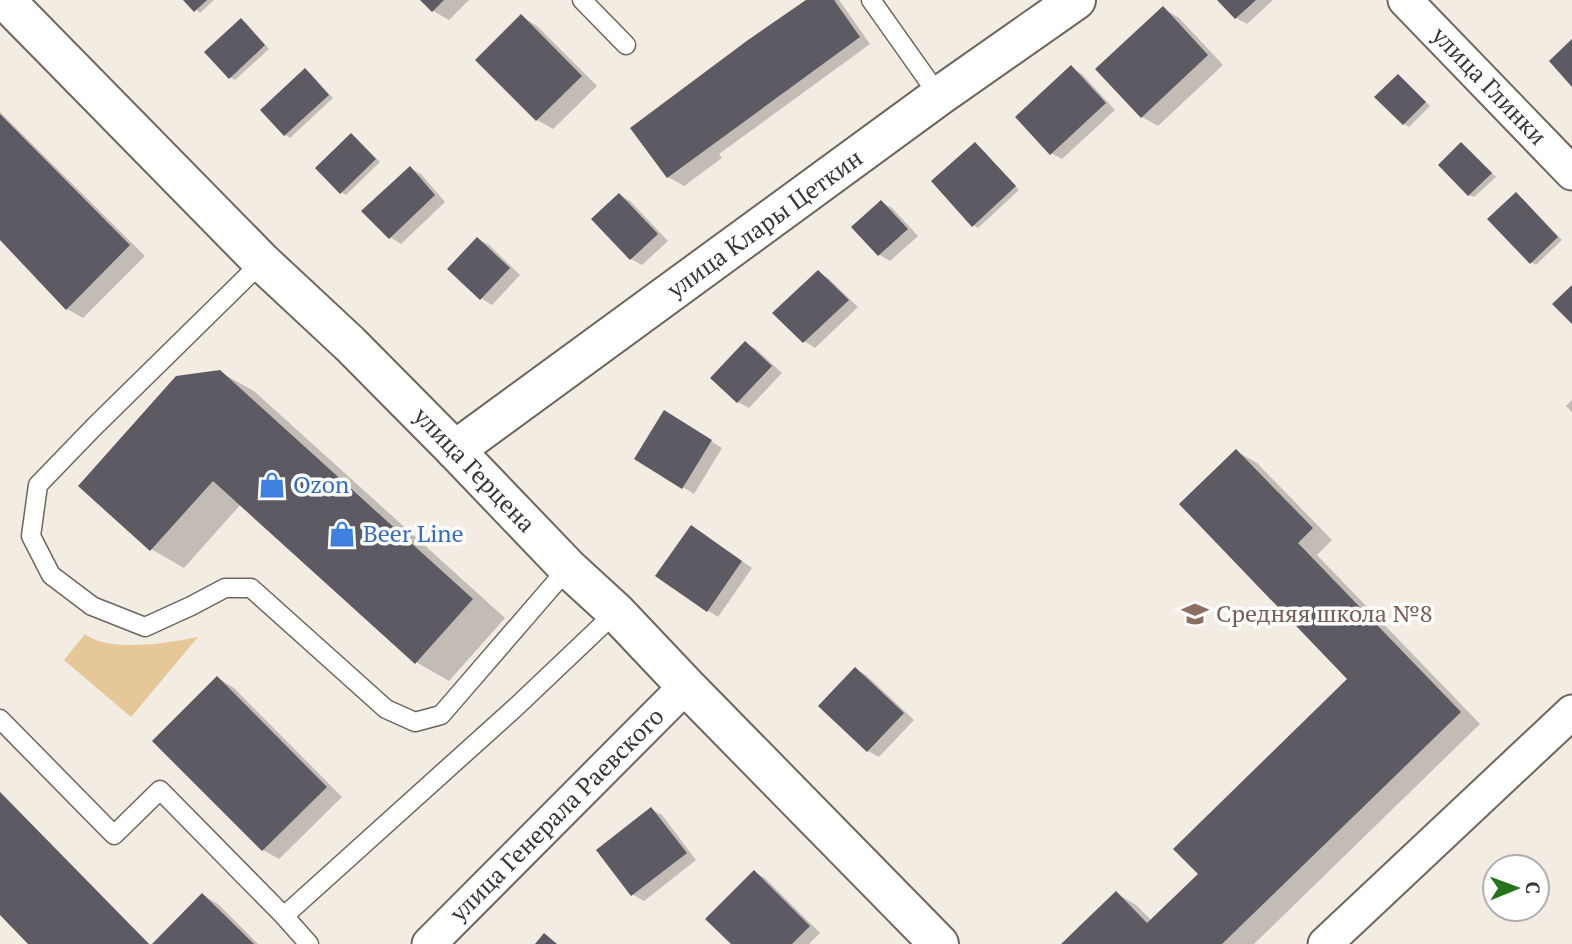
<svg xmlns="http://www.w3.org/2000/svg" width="1572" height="944" font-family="'PT Serif',serif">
  <rect width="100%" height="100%" fill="#f3ece2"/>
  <!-- green -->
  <path fill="#e6c798" d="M85 634C109 653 169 643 198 637L131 717 64 660Z"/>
  <!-- shadow -->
  <g fill="#0003">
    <polygon points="186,0 214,0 200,13"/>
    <polygon points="422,0 469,0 449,20 433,11"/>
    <polygon points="809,0 839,0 870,44 719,154 722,158 684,186 668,177"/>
    <polygon points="1219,0 1273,0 1247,24 1236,18"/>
    <polygon points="1163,8 1179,18 1223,65 1158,126 1142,117"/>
    <polygon points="521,16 537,26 597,86 553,129 537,120"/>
    <polygon points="241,20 246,23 269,49 235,80 230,77"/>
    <polygon points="1071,67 1082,74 1115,110 1062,159 1051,153"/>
    <polygon points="305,71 310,73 333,98 290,138 285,135 262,110"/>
    <polygon points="1398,76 1403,79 1430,106 1409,127 1404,124 1377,97"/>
    <polygon points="0,112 145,256 83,318 67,309 0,237"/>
    <polygon points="351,135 356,138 380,162 346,195 341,192"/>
    <polygon points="975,144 980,147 1019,190 978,228 973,225"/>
    <polygon points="1461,144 1466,147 1496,177 1474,197 1469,195"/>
    <polygon points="410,168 421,174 445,202 401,244 390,237"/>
    <polygon points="619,195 630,201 668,241 642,265 631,259"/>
    <polygon points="1521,197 1562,240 1536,265 1531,262"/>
    <polygon points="881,202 892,208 918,236 890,261 880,255 854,227"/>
    <polygon points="478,239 489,245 520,275 492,305 481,298"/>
    <polygon points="818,272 829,279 858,307 815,348 804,341"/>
    <polygon points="745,343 756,349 782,373 749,408 738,402 713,378"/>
    <polygon points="220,372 254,391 505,618 449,681 416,662 241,504 184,568 151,549"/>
    <polygon points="1572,400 1572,412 1566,406"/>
    <polygon points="665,413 722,448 694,494 636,458"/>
    <polygon points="1236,451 1257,463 1332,540 1317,555 1480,724 1254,944 1063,944 1116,893 1136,905 1152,921 1200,874 1350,679"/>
    <polygon points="702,534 752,568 718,617 707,610"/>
    <polygon points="855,669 866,675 914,720 879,757 868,751"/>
    <polygon points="218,678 234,688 342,797 279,859 263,850 155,741"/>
    <polygon points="0,792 149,944 31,944 0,913"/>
    <polygon points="651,809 662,815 696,860 644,901 633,895 598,850"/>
    <polygon points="754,872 765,878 820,933 809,944 733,944"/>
    <polygon points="202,895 218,904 258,944 154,944"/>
  </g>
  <!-- building -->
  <g fill="#5e5a63">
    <polygon points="183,0 207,0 194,12"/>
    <polygon points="420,0 444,0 432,12"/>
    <polygon points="806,0 834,0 860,37 667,178 630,128 748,40"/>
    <polygon points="1217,0 1256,0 1235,19"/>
    <polygon points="1163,6 1208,55 1141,118 1095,69"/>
    <polygon points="521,14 582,76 536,121 475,60"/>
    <polygon points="241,18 265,45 229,79 204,52"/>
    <polygon points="1572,39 1572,87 1549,61"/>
    <polygon points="1071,65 1106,103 1050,155 1015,117"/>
    <polygon points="305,68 329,95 284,136 260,110"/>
    <polygon points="1398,74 1426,102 1403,125 1374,97"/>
    <polygon points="0,114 130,245 66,310 0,240"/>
    <polygon points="351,133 376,159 340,194 315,168"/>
    <polygon points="975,142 1016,186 972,227 931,181"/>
    <polygon points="1461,142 1492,173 1468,196 1438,165"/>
    <polygon points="410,166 435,195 389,239 361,211"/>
    <polygon points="1516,192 1558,237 1530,264 1487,219"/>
    <polygon points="619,193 658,234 630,260 591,219"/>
    <polygon points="881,200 908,229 878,256 851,227"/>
    <polygon points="477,237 510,268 480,300 447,269"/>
    <polygon points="818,270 849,300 803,343 772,313"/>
    <polygon points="1572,285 1572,324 1552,304"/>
    <polygon points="745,341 772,366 737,403 710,378"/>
    <polygon points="220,370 473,599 415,664 213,481 150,551 78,486 176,376"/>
    <polygon points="664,410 712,440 682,489 634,459"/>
    <polygon points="1236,449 1313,528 1298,543 1461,712 1222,944 1061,944 1116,891 1147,923 1198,874 1173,849 1347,679 1179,504"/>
    <polygon points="691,525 742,561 707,612 655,576"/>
    <polygon points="855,667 904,713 867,752 818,706"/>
    <polygon points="217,676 327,787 262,851 152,741"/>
    <polygon points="0,792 149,944 28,944 0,915"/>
    <polygon points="651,807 687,853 631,896 596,850"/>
    <polygon points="754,870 810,926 792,944 731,944 705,919"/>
    <polygon points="202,893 254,944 152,944"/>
    <polygon points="544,933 557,944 535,944"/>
  </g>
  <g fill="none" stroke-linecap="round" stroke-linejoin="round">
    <!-- service casing -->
    <g stroke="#6c665d" stroke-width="21">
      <g id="service">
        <polyline points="582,0 626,45"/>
        <polyline points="871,0 939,96"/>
        <polyline points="262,262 94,427 38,485 31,536 51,575 92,606 145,627 191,606 225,588 251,588 386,709 415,722 441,715 568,568"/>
        <polyline points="0,719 114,835 160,790 284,916"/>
        <polyline points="309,944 284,916 517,706 616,612"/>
      </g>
    </g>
    <!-- minor casing -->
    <g stroke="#6c665d" stroke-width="37">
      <g id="minor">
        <polyline points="1405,0 1572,173"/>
        <polyline points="429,944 686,686"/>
        <polyline points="1325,944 1572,712"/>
      </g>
    </g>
    <!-- tertiary casing -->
    <g stroke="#6c665d" stroke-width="42">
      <polyline id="tertiary" points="455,450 939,96 1076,0"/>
    </g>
    <!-- secondary casing -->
    <g stroke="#6c665d" stroke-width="42">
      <polyline id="secondary" points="5,0 262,262 350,344 455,450 568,568 616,612 686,686 939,944"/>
    </g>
    <!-- service -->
    <use href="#service" stroke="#fff" stroke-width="18"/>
    <!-- minor -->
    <use href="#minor" stroke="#fff" stroke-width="33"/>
    <!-- tertiary -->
    <use href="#tertiary" stroke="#fff" stroke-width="38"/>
    <!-- secondary -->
    <use href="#secondary" stroke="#fff" stroke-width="38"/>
  </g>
  <!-- icons -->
  <defs>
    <g id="shop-bare" transform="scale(2.1)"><path d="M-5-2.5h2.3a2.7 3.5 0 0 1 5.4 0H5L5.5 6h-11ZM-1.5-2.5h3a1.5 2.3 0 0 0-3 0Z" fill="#3f7fe0" stroke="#fff" stroke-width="2.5" paint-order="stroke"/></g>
    <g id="school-bare" transform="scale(2.1)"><path d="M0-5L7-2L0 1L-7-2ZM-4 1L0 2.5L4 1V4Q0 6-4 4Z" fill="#8d6e63" stroke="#fff" stroke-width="2.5" paint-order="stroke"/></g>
  </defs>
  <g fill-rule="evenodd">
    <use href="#shop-bare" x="272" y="485"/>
    <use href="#shop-bare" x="342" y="534"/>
    <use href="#school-bare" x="1195" y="614"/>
  </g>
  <g text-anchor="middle" stroke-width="7" stroke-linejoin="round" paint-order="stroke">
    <!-- street labels -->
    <g font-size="24" fill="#393733" stroke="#fff">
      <text transform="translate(1489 86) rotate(46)" y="8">улица Глинки</text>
      <text transform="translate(765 224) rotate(-36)" y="8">улица Клары Цеткин</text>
      <text transform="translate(474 470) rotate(46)" y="8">улица Герцена</text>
      <text transform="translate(557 815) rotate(-45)" y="8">улица Генерала Раевского</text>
    </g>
    <!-- shop labels -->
    <g font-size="24" fill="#366cbe" stroke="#fff" text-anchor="start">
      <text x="293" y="493">Ozon</text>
      <text x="363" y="542">Beer Line</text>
    </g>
    <!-- education labels -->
    <g font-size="24" fill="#785e54" stroke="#fff" text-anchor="start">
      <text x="1216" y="622">Средняя школа №8</text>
    </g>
  </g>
  <!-- north arrow -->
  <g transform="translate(1516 888) rotate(89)"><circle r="33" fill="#ffffff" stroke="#b0afad" stroke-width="2"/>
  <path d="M0-5L12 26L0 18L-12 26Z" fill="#25731a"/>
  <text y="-10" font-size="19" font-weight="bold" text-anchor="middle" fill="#393733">С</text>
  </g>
</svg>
